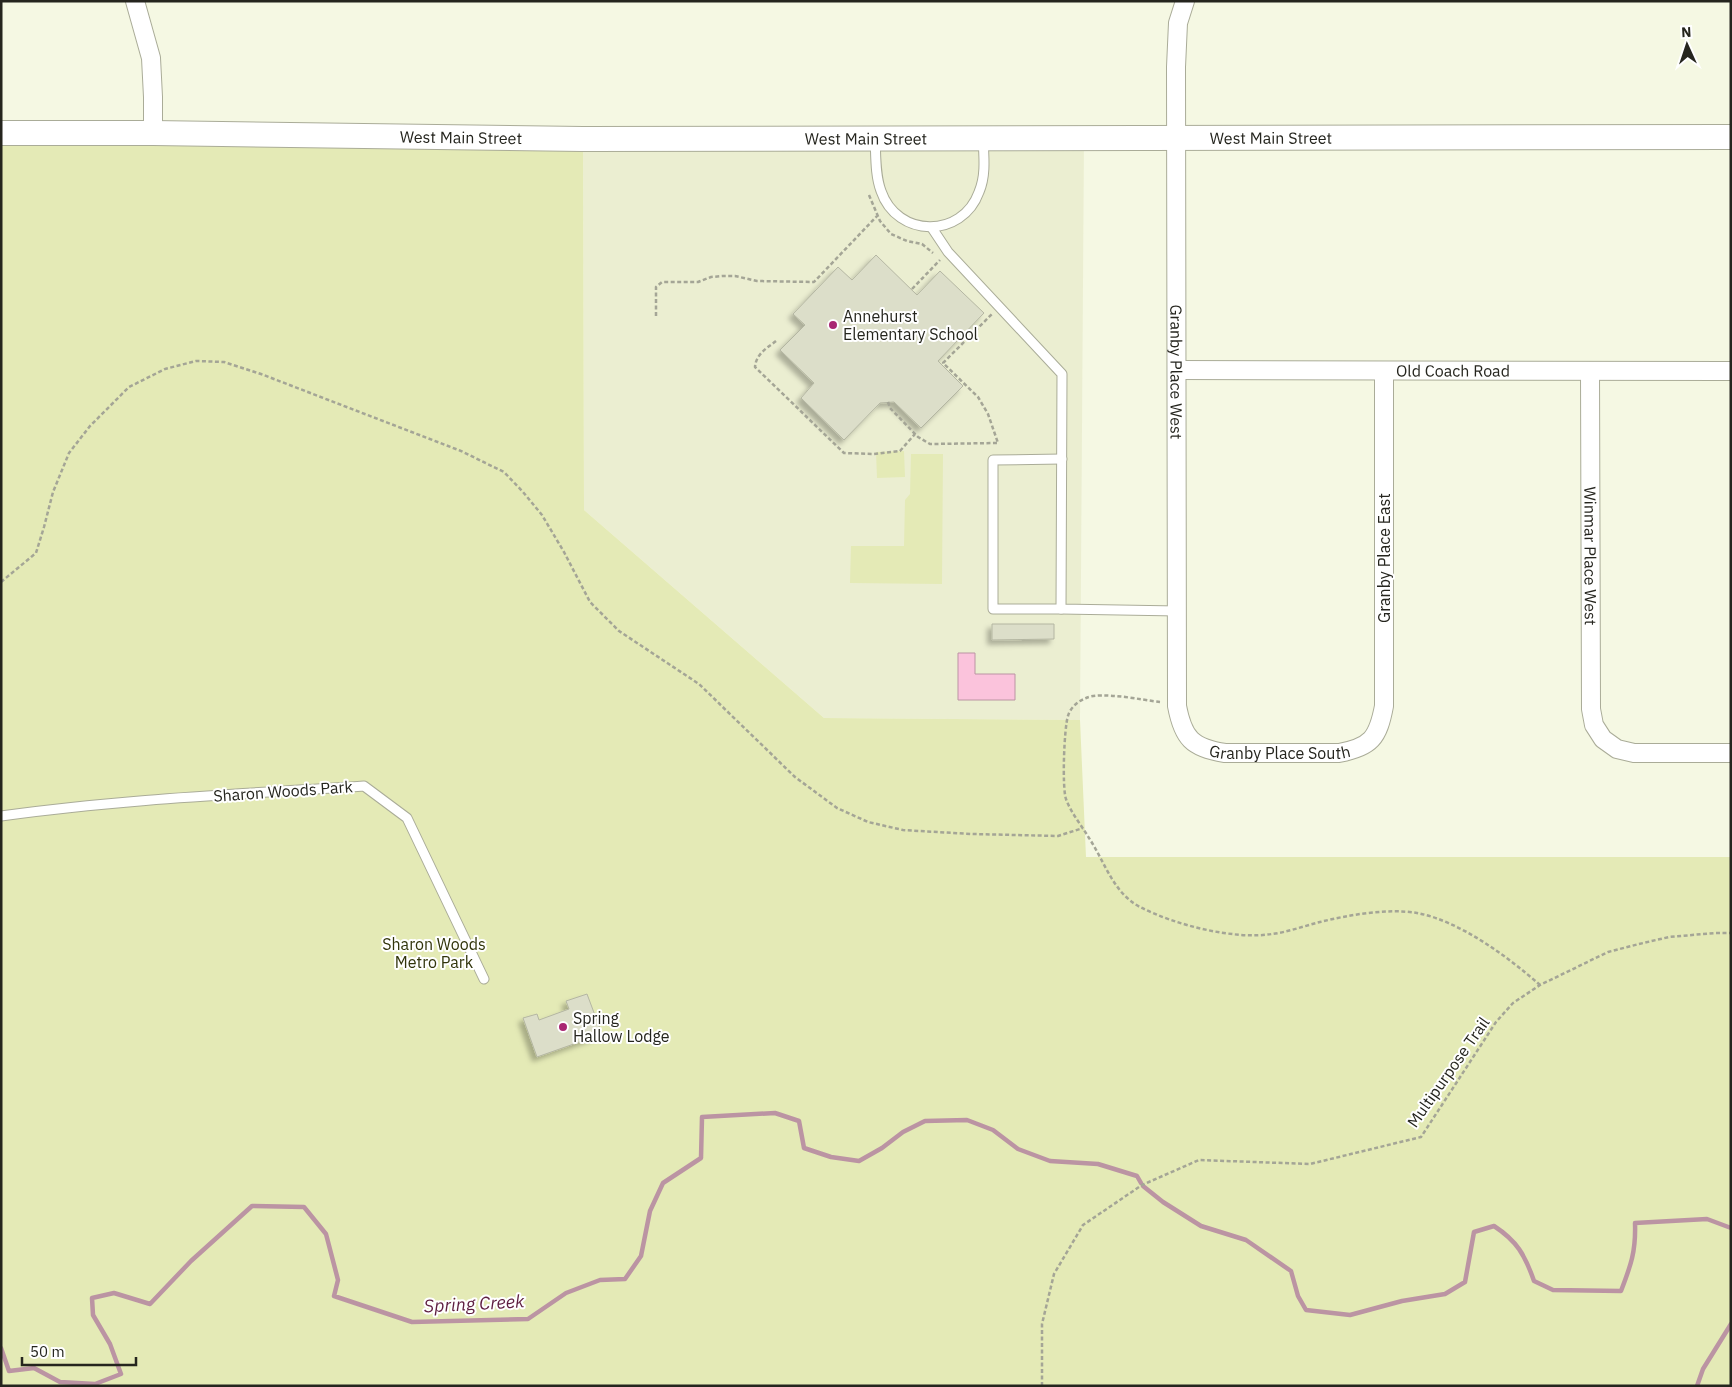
<svg xmlns="http://www.w3.org/2000/svg" width="1732" height="1387" font-family="'IBM Plex Sans',sans-serif">
  <defs>
    <filter id="shadow"><feDropShadow dx="-4.5" dy="4.5" stdDeviation="2.5" flood-color="#0004"/></filter>
  </defs>
  <rect width="100%" height="100%" fill="#f5f8e3"/>
  <!-- built -->
  <polygon fill="#ebeed1" points="1084,138 1080,720 824,718 584,510 583,139"/>
  <!-- green -->
  <g fill="#e4eab6">
    <polygon points="1,133 583,139 584,510 824,718 1080,720 1086,857 1731,857 1731,1386 1,1386"/>
    <polygon points="904,451 905,477 877,478 876,452"/>
    <polygon points="911,454 943,454 942,584 850,583 851,546 904,546 905,500 910,494"/>
  </g>
  <!-- water -->
  <polygon fill="#fbc3dc" stroke="#bb94a3" points="958,653 975,653 975,674 1015,674 1015,700 958,700"/>
  <g fill="none" stroke-linecap="round" stroke-linejoin="round">
    <!-- stream -->
    <g stroke="#bb94a3" stroke-width="4.5">
      <path d="M1143 1186 1163 1202 1201 1226 1246 1240 1291 1271 1298 1296 1306 1310 1350 1315 1402 1301 1445 1294 1465 1282 1474 1232 1494 1226C1517 1241 1525 1255 1534 1281L1553 1290 1621 1291C1631 1265 1636 1251 1635 1223L1707 1219 1731 1228"/>
      <polyline points="1,1348 9,1371 34,1368 60,1382 95,1384 121,1374 110,1344 93,1315 92,1298 114,1293 150,1304 191,1261 252,1206 304,1207 326,1234 338,1280 334,1296 412,1322 528,1319 566,1293 600,1280 625,1279 641,1256 650,1211 663,1183 701,1158 702,1117 775,1113 799,1121 804,1148 831,1157 859,1161 882,1148 903,1132 925,1121 967,1120 993,1130 1018,1149 1050,1161 1098,1164 1137,1176 1141,1183"/>
      <polyline points="1697,1386 1703,1369 1731,1324"/>
    </g>
  </g>
  <!-- building -->
  <g fill="#dcdec9" stroke="#b4b6a2" filter="url(#shadow)">
    <polygon points="876,255 917,295 940,271 984,313 938,361 963,386 921,428 894,402 880,403 844,440 801,398 814,383 780,350 805,325 793,314 838,267 852,280"/>
    <polygon points="992,624 1054,624 1054,639 992,640"/>
    <polygon points="587,994 602,1034 537,1057 523,1018 537,1014 539,1020 569,1009 566,1001"/>
  </g>
  <g fill="none" stroke-linecap="round" stroke-linejoin="round">
    <!-- lane casing -->
    <g stroke="#aaac98" stroke-width="11">
      <g id="lane">
        <path d="M875 138C876 156 875 175 881 191 897 238 962 239 979 192 986 176 984 157 983 139"/>
        <polyline points="932,228 948,252 1062,374 1061,609 1178,611"/>
        <polyline points="1061,609 993,609 993,460 1062,459"/>
        <path d="M1 816C121 799 243 794 364 786L407 818 484 979"/>
      </g>
    </g>
    <!-- street casing -->
    <g stroke="#aaac98" stroke-width="20">
      <g id="street">
        <polyline points="135,1 151,58 153,97 153,133"/>
        <path id="s1" d="M1185 1 1178 23 1176 67 1177 706C1183 738 1192 748 1225 753H1339C1371 747 1378 738 1384 706V371"/>
        <path id="s2" d="M1177 370 1731 371"/>
        <path id="s3" d="M1590 371 1591 709 1594 725 1603 739 1617 749 1634 753H1731"/>
      </g>
    </g>
    <!-- secondary casing -->
    <g stroke="#aaac98" stroke-width="26">
      <g id="secondary">
        <path id="s4" d="M1 133H153L583 139 1731 137"/>
      </g>
    </g>
    <!-- path -->
    <g stroke="#a4a596" stroke-width="2.5" stroke-dasharray="4 2.5" stroke-linecap="butt">
      <polyline points="869,195 880,221 891,234 907,241 922,244 933,253"/>
      <polyline points="912,289 940,260"/>
      <polyline points="656,316 656,287 662,282 698,282 711,277 723,276 735,276 757,281 814,282 877,216"/>
      <path d="M776 341C767 348 756 354 755 367L844 453 874 454 900 451 915 434"/>
      <polyline points="888,402 890,408 918,437 930,444 998,443 988,414 978,397 943,363 992,314"/>
      <polyline points="1,582 36,553 44,527 53,492 69,453 90,426 129,387 165,369 196,361 224,362 261,374 461,451 504,472 523,492 542,515 564,552 590,602 619,631 699,684 795,777 837,808 868,822 903,830 972,834 1058,836 1083,828"/>
      <path d="M1160 702C1142 700 1101 691 1086 698 1078 701 1070 708 1068 716 1064 728 1062 788 1066 799 1071 813 1082 826 1089 838 1105 862 1113 893 1140 907 1175 925 1234 940 1272 934 1288 932 1304 926 1320 922 1348 915 1388 908 1417 913 1460 921 1508 957 1540 985"/>
      <polyline points="1042,1386 1042,1324 1054,1274 1083,1225 1142,1185 1199,1160 1310,1164 1421,1137 1496,1022 1513,1003 1540,985 1608,952 1639,944 1669,937 1715,933 1731,933"/>
    </g>
    <!-- lane -->
    <use href="#lane" stroke="#fff" stroke-width="9"/>
    <!-- street -->
    <use href="#street" stroke="#fff" stroke-width="18"/>
    <!-- secondary -->
    <use href="#secondary" stroke="#fff" stroke-width="24"/>
  </g>
  <!-- markers -->
  <g fill="#a92672" stroke="#fff" stroke-width="2">
    <circle cx="833" cy="325" r="5"/>
    <circle cx="563" cy="1027" r="5"/>
  </g>
  <g text-anchor="middle" stroke-width="4" stroke-linejoin="round" paint-order="stroke">
    <!-- street labels -->
    <g font-size="16" fill="#25251e" stroke="#fff">
      <text dy="6" stroke="none"><textPath href="#s4" startOffset="460">West Main Street</textPath></text>
      <text dy="6" stroke="none"><textPath href="#s4" startOffset="1270">West Main Street</textPath></text>
      <text dy="6" stroke="none"><textPath href="#s4" startOffset="865">West Main Street</textPath></text>
      <text dy="6" stroke="none"><textPath href="#s2" startOffset="276">Old Coach Road</textPath></text>
      <text dy="6" stroke="none"><textPath href="#s1" startOffset="372">Granby Place West</textPath></text>
      <text dy="6" stroke="none"><textPath href="#s3" startOffset="185">Winmar Place West</textPath></text>
      <text transform="translate(1384 558) rotate(-90)" y="6">Granby Place East</text>
      <text dy="6" stroke="none"><textPath href="#s1" startOffset="835">Granby Place South</textPath></text>
      <text transform="translate(283 791) rotate(-4)" y="6">Sharon Woods Park</text>
      <text transform="translate(1448 1072) rotate(-55)" y="6">Multipurpose Trail</text>
    </g>
    <!-- poi labels -->
    <g font-size="16" fill="#25251e" stroke="#fff" text-anchor="start">
      <text x="843" y="322">Annehurst<tspan x="843" dy="18">Elementary School</tspan></text>
      <text x="573" y="1024">Spring<tspan x="573" dy="18">Hallow Lodge</tspan></text>
    </g>
    <!-- park labels -->
    <g font-size="16" fill="#31340a" stroke="#fff">
      <text x="434" y="950">Sharon Woods<tspan x="434" dy="18">Metro Park</tspan></text>
    </g>
    <!-- water labels -->
    <g font-size="18" font-style="italic" fill="#5e1e40" stroke="#fff">
      <text transform="translate(474 1304) rotate(-3)" y="6">Spring Creek</text>
    </g>
  </g>
  <!-- border -->
  <rect width="1732" height="1387" fill="none" stroke="#25251e" stroke-width="5"/>
  <!-- north arrow -->
  <g transform="translate(1687 45) rotate(357)" stroke="#ffffff" stroke-width="4" paint-order="stroke">
  <path d="M0-4L9 19L0 12L-9 19Z" fill="#25251e"/>
  <text y="-8" font-size="14" font-weight="bold" text-anchor="middle" fill="#25251e">N</text>
  </g>
  <!-- scale -->
  <path d="M22 1357v8h114v-8" fill="none" stroke="#25251e" stroke-width="2.5"/>
  <text x="30" y="1357" font-size="15" fill="#25251e" stroke="#ffffff" stroke-width="4" paint-order="stroke">50 m</text>
</svg>
